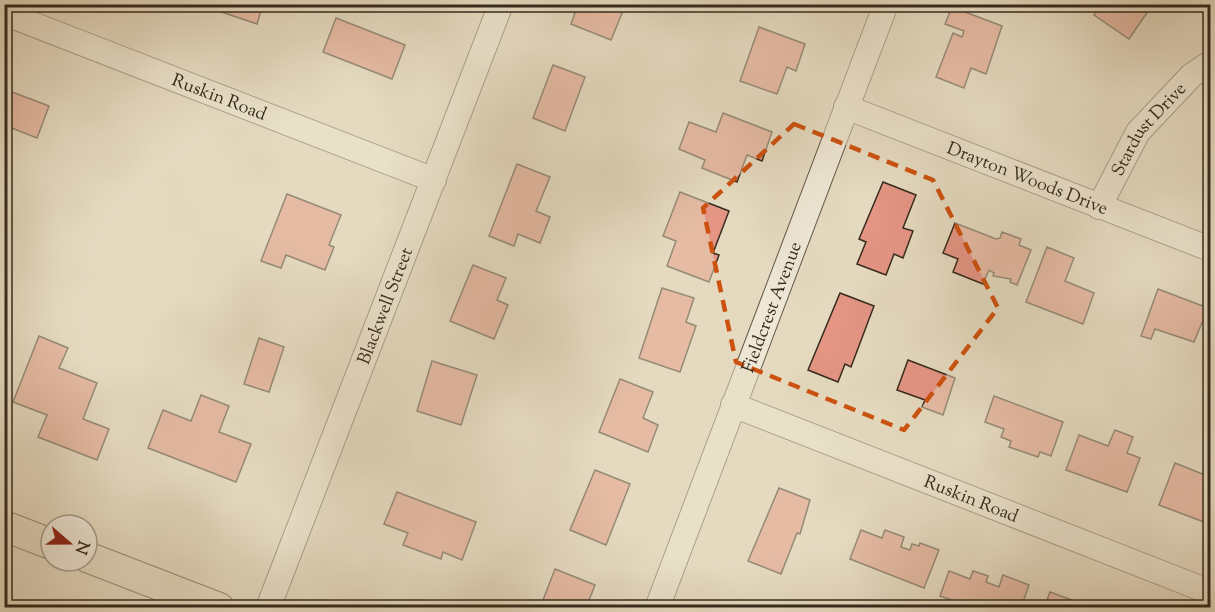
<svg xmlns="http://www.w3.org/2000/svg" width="1215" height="612" font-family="'Sorts Mill Goudy',serif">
  <rect width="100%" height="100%" fill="#e5dac0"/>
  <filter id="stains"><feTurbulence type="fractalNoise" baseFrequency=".00333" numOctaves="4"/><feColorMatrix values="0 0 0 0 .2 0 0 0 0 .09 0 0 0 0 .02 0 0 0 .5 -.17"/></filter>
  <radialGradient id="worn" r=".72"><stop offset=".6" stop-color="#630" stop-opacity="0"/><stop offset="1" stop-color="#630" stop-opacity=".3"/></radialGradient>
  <!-- building -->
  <g fill="#e49584" stroke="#362b1d" stroke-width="1.5">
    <polygon points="198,4 263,4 257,24"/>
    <polygon points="578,4 625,6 611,40 571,24"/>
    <polygon points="1102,4 1153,4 1129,39 1094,15"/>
    <polygon points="952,7 1002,26 986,74 971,68 964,88 936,77 953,33 962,37 964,31 945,24"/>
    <polygon points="336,18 405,45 392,79 323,52"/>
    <polygon points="759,27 805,44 796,71 787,67 777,94 740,81"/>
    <polygon points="553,65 585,77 565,131 533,118"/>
    <polygon points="4,89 49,106 37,138 4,125"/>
    <polygon points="723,113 772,132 762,161 747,155 737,182 702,168 705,160 679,149 689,122 716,132"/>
    <polygon points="1210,154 1210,171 1203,158"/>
    <polygon points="517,164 550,177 536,211 550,217 540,243 518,234 514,246 489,236"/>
    <polygon points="883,182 916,195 903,228 913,231 903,258 894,254 886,275 857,264 866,242 859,239"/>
    <polygon points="680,192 729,211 713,253 719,255 709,282 667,266 676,241 663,236"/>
    <polygon points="287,194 341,215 329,245 334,247 325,270 286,255 281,268 261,261"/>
    <polygon points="955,223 996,239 1000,238 1002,232 1021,239 1019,245 1031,250 1017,285 1010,282 1011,279 993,276 994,273 989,270 983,284 953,272 958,259 943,253"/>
    <polygon points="1047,247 1074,258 1065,281 1094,293 1083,324 1026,302"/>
    <polygon points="473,265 506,278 497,300 508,305 494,339 450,321"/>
    <polygon points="662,288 694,298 686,322 696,326 680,372 639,358"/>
    <polygon points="1158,289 1208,308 1194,342 1155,329 1151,339 1141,336"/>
    <polygon points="840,293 874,306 851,367 845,364 838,382 808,370"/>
    <polygon points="39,336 68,348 59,368 97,383 83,419 109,429 97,460 38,437 47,415 13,402"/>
    <polygon points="259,338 284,347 269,392 244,384"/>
    <polygon points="908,360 955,378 943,415 922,407 925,400 897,390"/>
    <polygon points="432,361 477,375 461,425 417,411"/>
    <polygon points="620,379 653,392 643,418 658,425 648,452 599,432"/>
    <polygon points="201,395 229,406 219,432 251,444 236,482 148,448 163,410 191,421"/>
    <polygon points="994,396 1063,422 1051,456 1040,452 1038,457 1009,447 1011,441 1001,437 1004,429 985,422"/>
    <polygon points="1115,430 1133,437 1127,453 1140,458 1127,492 1066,470 1079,435 1108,446"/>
    <polygon points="1175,463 1210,477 1210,520 1206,518 1204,522 1159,505"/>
    <polygon points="595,470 630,484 606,545 570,530"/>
    <polygon points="779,488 810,500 800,534 797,533 781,574 748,561"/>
    <polygon points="397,492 476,522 462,560 443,552 441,559 403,545 408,533 384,524"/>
    <polygon points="861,530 882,538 885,530 904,537 901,547 910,550 912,544 919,546 920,543 939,550 924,588 850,559"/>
    <polygon points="555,569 595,585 586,608 540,608"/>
    <polygon points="949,571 970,579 973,571 988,576 986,582 999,587 1003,575 1029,585 1021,608 958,608 960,603 940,596"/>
    <polygon points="1050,592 1088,606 1088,608 1044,608"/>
  </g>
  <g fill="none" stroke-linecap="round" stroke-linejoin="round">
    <!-- minor casing -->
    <g stroke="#625746" stroke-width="26">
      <g id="minor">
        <path id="s1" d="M4 13 434 180"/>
        <path id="s2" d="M846 107 1210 249"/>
        <path id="s3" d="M1099 207 1138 132 1192 75 1210 63"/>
        <path id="s4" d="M733 405 1210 592"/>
        <path id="s5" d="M268 608 501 4"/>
        <path id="s6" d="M657 608 886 4"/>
      </g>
    </g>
    <!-- major casing -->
    <g stroke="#362b1d" stroke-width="32">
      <g id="major">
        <polyline points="4,526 51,544"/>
        <polyline points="87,557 219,608"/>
      </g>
    </g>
    <!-- minor -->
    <use href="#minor" stroke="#eee7d6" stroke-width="24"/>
    <!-- major -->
    <use href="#major" stroke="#e5dac0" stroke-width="30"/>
  </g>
  <!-- marked area -->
  <path d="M0 0H1215V612H0ZM794 124 933 180 998 308 904 430 736 362 703 208Z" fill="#e5dac0" fill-opacity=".55" fill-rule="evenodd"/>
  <path fill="none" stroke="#cd520f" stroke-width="4.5" stroke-dasharray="12 8" stroke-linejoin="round" d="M794 124 933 180 998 308 904 430 736 362 703 208Z"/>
  <g text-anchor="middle" stroke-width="6" stroke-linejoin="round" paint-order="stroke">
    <!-- street labels -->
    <g font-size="18" fill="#362b1d" stroke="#eee7d6">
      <text dy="6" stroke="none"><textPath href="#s1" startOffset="231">Ruskin Road</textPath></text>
      <text dy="6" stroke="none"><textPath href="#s3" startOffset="93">Stardust Drive</textPath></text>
      <text dy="6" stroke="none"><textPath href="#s2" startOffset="195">Drayton Woods Drive</textPath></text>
      <text dy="6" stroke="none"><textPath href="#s5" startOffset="324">Blackwell Street</textPath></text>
      <text dy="6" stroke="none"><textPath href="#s6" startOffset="322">Fieldcrest Avenue</textPath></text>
      <text dy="6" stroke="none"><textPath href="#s4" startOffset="256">Ruskin Road</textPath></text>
    </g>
  </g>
  <!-- margin -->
  <rect width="1215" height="612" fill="none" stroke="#e5dac0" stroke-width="24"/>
  <rect x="6" y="6" width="1203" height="600" fill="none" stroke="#362b1d" stroke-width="3"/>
  <rect x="12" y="12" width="1191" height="588" fill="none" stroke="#362b1d" stroke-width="1.5"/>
  <!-- north arrow -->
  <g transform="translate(69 543) rotate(110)"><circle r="28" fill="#eee7d6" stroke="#a49c8c" stroke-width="1.5"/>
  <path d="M0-4.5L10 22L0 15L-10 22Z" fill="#8f2418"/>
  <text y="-9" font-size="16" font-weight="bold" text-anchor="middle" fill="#362b1d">N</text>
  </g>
  <rect width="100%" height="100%" filter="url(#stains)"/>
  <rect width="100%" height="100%" fill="url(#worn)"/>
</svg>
